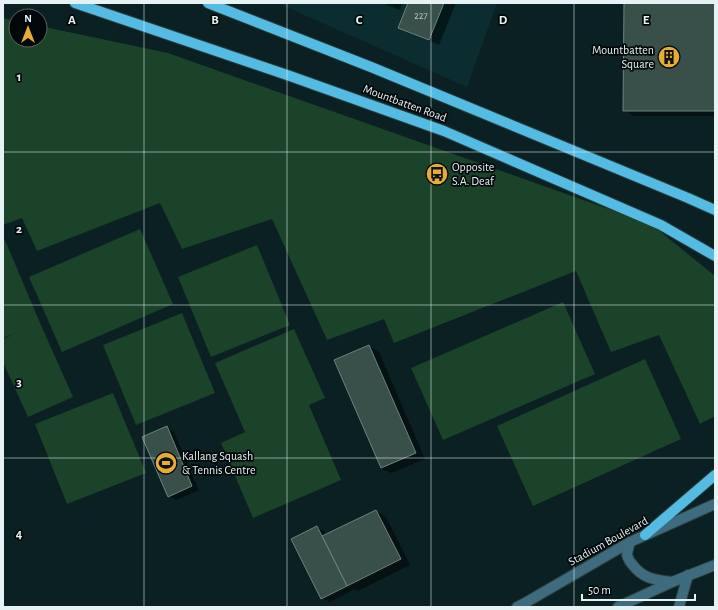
<svg xmlns="http://www.w3.org/2000/svg" width="718" height="610" font-family="'Alegreya Sans',sans-serif">
  <rect width="100%" height="100%" fill="#0a2022"/>
  <!-- built -->
  <polygon fill="#0b2d30" points="277,3 497,3 467,87"/>
  <!-- green -->
  <g fill="#1a4329">
    <polygon points="3,18 16,21 16,40 40,40 40,26 168,53 651,224 715,276 715,416 700,424 659,335 611,352 576,271 394,343 384,319 327,340 272,219 182,249 160,203 37,251 22,218 3,225"/>
    <polygon points="140,229 173,304 62,352 29,277"/>
    <polygon points="5,240 40,323 73,397 28,417 3,362 3,339 16,333 3,338 3,241"/>
    <polygon points="257,245 290,325 211,357 178,277"/>
    <polygon points="563,302 595,374 443,440 411,368"/>
    <polygon points="182,313 215,393 136,425 103,345"/>
    <polygon points="294,329 325,398 309,405 341,480 253,518 221,443 245,432 215,363"/>
    <polygon points="645,359 681,439 533,506 497,426"/>
    <polygon points="113,393 146,473 67,504 35,424"/>
  </g>
  <!-- shadow -->
  <g fill="#0007">
    <polygon points="382,3 402,3 400,10"/>
    <polygon points="409,3 456,3 439,45 410,33 400,28"/>
    <polygon points="625,3 715,3 715,116 634,116 624,110"/>
    <polygon points="369,346 379,352 425,459 391,473 381,468"/>
    <polygon points="167,428 174,432 199,490 176,500 169,496"/>
    <polygon points="376,511 386,517 410,565 358,591 355,589 330,602 322,598 317,527 325,532 326,535"/>
  </g>
  <!-- building -->
  <g fill="#394f49" stroke="#6c837d">
    <polygon points="408,3 444,3 429,40 398,28"/>
    <polygon points="624,3 715,3 715,111 623,111"/>
    <polygon points="369,345 416,453 381,468 334,360"/>
    <polygon points="167,426 192,486 168,497 142,437"/>
    <polygon points="376,510 401,559 347,586 322,536"/>
    <polygon points="317,526 347,586 321,599 291,539"/>
  </g>
  <g fill="none" stroke-linecap="round" stroke-linejoin="round">
    <!-- tertiary casing -->
    <g stroke="#293e3f" stroke-width="12">
      <g id="tertiary">
        <path d="M630 542C629 546 627 552 627 555 628 558 630 562 632 564 643 579 655 580 672 582"/>
        <polyline points="517,607 525,603 630,542 715,504"/>
        <polyline points="618,607 672,582 715,565"/>
        <polyline points="679,607 688,575"/>
      </g>
    </g>
    <!-- primary casing -->
    <g stroke="#293e3f" stroke-width="12">
      <g id="primary">
        <polyline points="75,3 290,76 444,131 661,225 715,256"/>
        <polyline points="208,3 371,67 688,198 715,210"/>
        <polyline points="645,535 715,475"/>
      </g>
    </g>
    <!-- tertiary -->
    <use href="#tertiary" stroke="#3e6c7e" stroke-width="10"/>
    <!-- primary -->
    <use href="#primary" stroke="#54bce3" stroke-width="10"/>
  </g>
  <!-- grid -->
  <path fill="none" stroke="#e6f3f4" stroke-width="1" stroke-opacity="0.55" d="M144 3V607M287 3V607M431 3V607M574 3V607M3 152H715M3 305H715M3 458H715"/>
  <!-- icons -->
  <defs>
    <g id="building-disc" transform="scale(1.15)"><circle r="9.5" fill="#e5ad35" stroke="#020809"/><path d="M-4-6H4V6H1V3H-1V6H-4ZM-2.5-4.3h1.7v1.8h-1.7ZM.8-4.3h1.7v1.8H.8ZM-2.5-1h1.7V.8h-1.7ZM.8-1h1.7V.8H.8Z" fill="#111"/></g>
    <g id="bus-disc" transform="scale(1.15)"><circle r="9.5" fill="#e5ad35" stroke="#020809"/><path d="M-5-6H5V4H4V6H2V4H-2V6H-4V4H-5ZM-3.5-4V0h7V-4ZM-3.5 1.2v1.5H-2V1.2ZM2 1.2v1.5H3.5V1.2Z" fill="#111"/></g>
    <g id="stadium-disc" transform="scale(1.15)"><circle r="9.5" fill="#e5ad35" stroke="#020809"/><path d="M0-5a6.5 5 0 1 0 0 10a6.5 5 0 1 0 0-10ZM-3.5-1.8h7v3.6h-7Z" fill="#111"/></g>
  </defs>
  <g fill-rule="evenodd">
    <use href="#building-disc" x="669" y="57"/>
    <use href="#bus-disc" x="437" y="174"/>
    <use href="#stadium-disc" x="166" y="463"/>
  </g>
  <g text-anchor="middle" stroke-width="3.5" stroke-linejoin="round" paint-order="stroke">
    <!-- number labels -->
    <g font-size="10" fill="#bbcac9">
      <text x="421" y="19">227</text>
    </g>
    <!-- poi labels -->
    <g font-size="12" fill="#e6f3f4" stroke="#020809" text-anchor="start">
      <text x="654" y="54" text-anchor="end">Mountbatten<tspan x="654" dy="14">Square</tspan></text>
      <text x="452" y="171">Opposite<tspan x="452" dy="14">S.A. Deaf</tspan></text>
      <text x="182" y="460">Kallang Squash<tspan x="182" dy="14">&amp; Tennis Centre</tspan></text>
    </g>
    <!-- street labels -->
    <g font-size="12" fill="#e6f3f4" stroke="#020809">
      <text transform="translate(405 103) rotate(20)" y="4">Mountbatten Road</text>
      <text transform="translate(608 541) rotate(-29)" y="4">Stadium Boulevard</text>
    </g>
  </g>
  <g font-size="13" text-anchor="middle" font-weight="bold" fill="#e6f3f4" stroke="#020809" stroke-width="3.5" stroke-linejoin="round" paint-order="stroke">
    <text x="72" y="24">A</text>
    <text x="215" y="24">B</text>
    <text x="359" y="24">C</text>
    <text x="503" y="24">D</text>
    <text x="646" y="24">E</text>
    <text x="19" y="81">1</text>
    <text x="19" y="233">2</text>
    <text x="19" y="386">3</text>
    <text x="19" y="538">4</text>
  </g>
  <!-- border -->
  <rect width="718" height="610" fill="none" stroke="#e6f3f4" stroke-width="8"/>
  <!-- north arrow -->
  <g transform="translate(28 28)"><circle r="19" fill="#020809" stroke="#5d6667"/>
  <path d="M0-3L7 15L0 10L-7 15Z" fill="#e5ad35"/>
  <text y="-6" font-size="11" font-weight="bold" text-anchor="middle" fill="#e6f3f4">N</text>
  </g>
  <!-- scale -->
  <path d="M582 594v6h113v-6" fill="none" stroke="#e6f3f4" stroke-width="2"/>
  <text x="588" y="594" font-size="12" fill="#e6f3f4" stroke="#020809" stroke-width="3" paint-order="stroke">50 m</text>
</svg>
